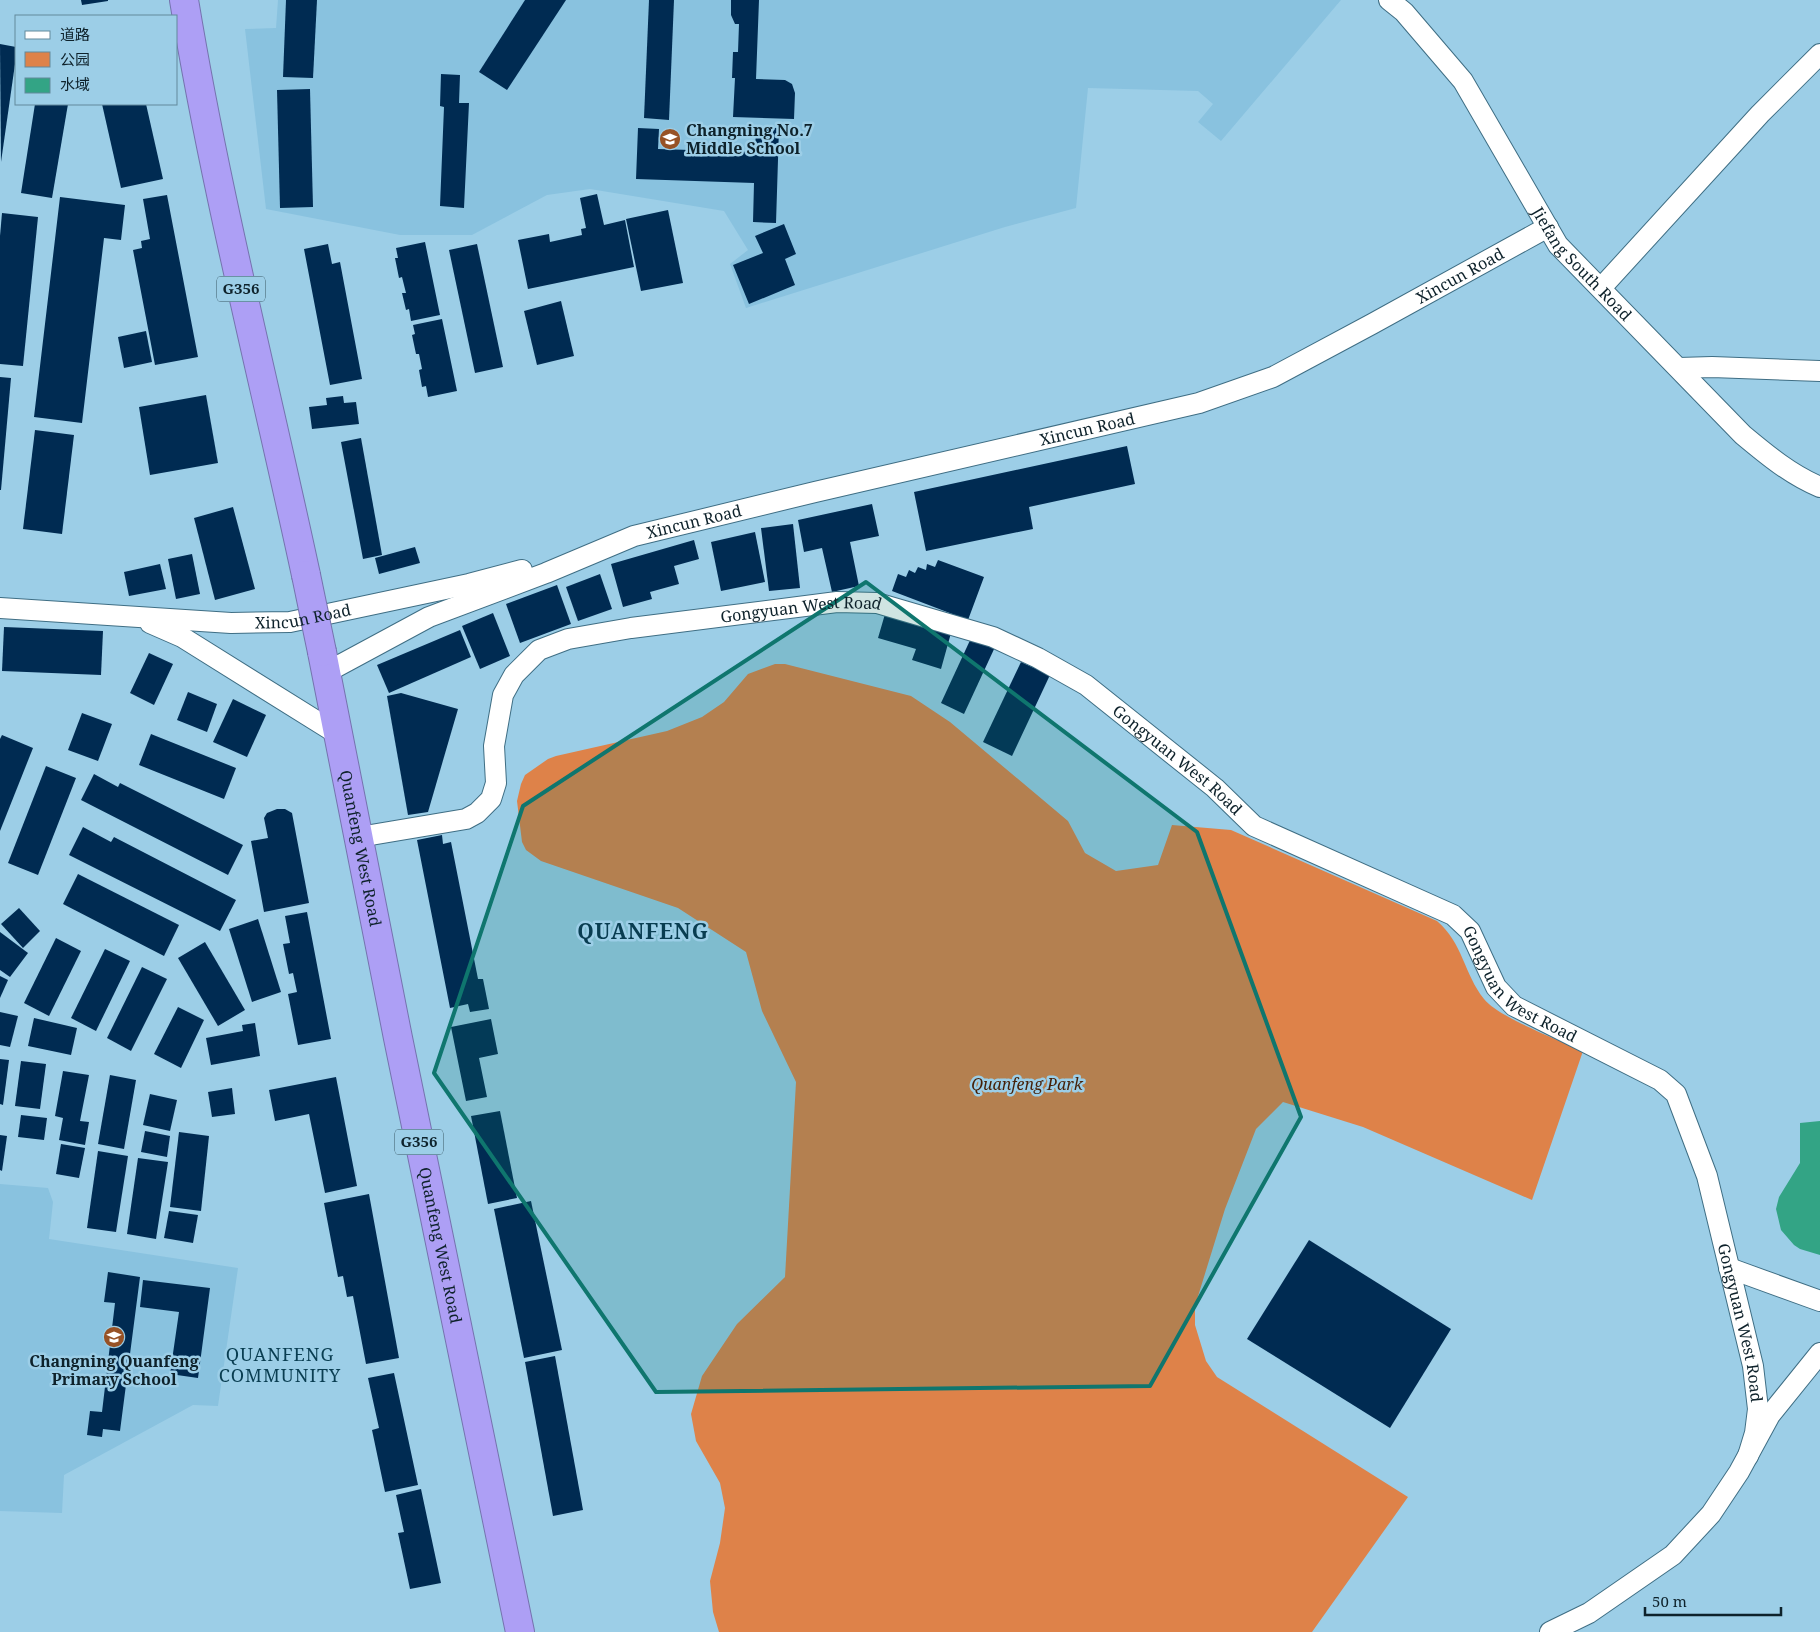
<svg xmlns="http://www.w3.org/2000/svg" width="1820" height="1632" font-family="'Noto Serif','Noto Sans SC',serif">
  <rect width="100%" height="100%" fill="#9ccee7"/>
  <!-- built -->
  <g fill="#89c2df">
    <polygon points="278,0 1341,0 1221,141 1198,122 1213,104 1198,91 1088,88 1076,208 1005,227 746,308 730,264 748,250 724,211 590,189 547,195 472,235 400,235 266,209 245,29 276,28"/>
    <polygon points="0,1184 48,1188 53,1202 49,1239 238,1268 218,1406 193,1405 64,1475 62,1513 0,1511"/>
  </g>
  <!-- green -->
  <path fill="#de8249" d="M775 664H785L911 696 950 722 1068 821 1085 853 1116 871 1158 865 1172 825 1231 830 1437 921C1463 943 1464 974 1484 999 1498 1017 1559 1040 1583 1051L1532 1200 1363 1127 1283 1102 1256 1129 1225 1209 1195 1306V1325L1206 1361 1217 1377 1408 1497 1312 1632H719L713 1612 710 1581 720 1543 725 1508 720 1483 696 1441 691 1414 702 1376 737 1324 785 1277 796 1082 762 1011 746 952 678 908 541 861 526 850 522 842 517 801 521 784 525 775 548 759 556 756 667 731 702 717 724 702 748 674Z"/>
  <!-- water -->
  <polygon fill="#33a485" points="1820,1121 1820,1255 1800,1249 1794,1245 1781,1230 1776,1209 1779,1197 1800,1163 1800,1123"/>
  <!-- building -->
  <g fill="#002b52">
    <polygon points="81,0 108,0 108,1 82,5"/>
    <polygon points="286,0 317,0 313,78 283,77"/>
    <polygon points="525,0 566,0 507,90 479,72"/>
    <polygon points="649,0 674,0 669,120 644,118"/>
    <polygon points="731,0 759,0 756,79 785,80 792,84 795,93 794,119 733,117 735,78 732,78 733,52 738,52 739,24 735,24 731,15"/>
    <polygon points="0,44 16,47 16,57 1,162"/>
    <polygon points="441,74 460,75 459,103 469,103 464,208 440,206 444,107 440,106"/>
    <polygon points="310,89 313,207 280,208 277,90"/>
    <polygon points="35,104 68,104 52,198 21,193"/>
    <polygon points="102,104 146,104 163,179 121,188"/>
    <polygon points="638,128 659,129 658,149 755,152 756,128 779,128 776,223 753,222 754,183 636,179"/>
    <polygon points="597,194 604,225 625,220 634,267 528,289 518,240 549,234 550,242 582,235 581,229 586,228 580,198"/>
    <polygon points="167,195 198,357 155,365 133,250 142,248 141,241 150,239 143,199"/>
    <polygon points="60,197 125,205 121,240 104,238 82,423 34,417"/>
    <polygon points="668,210 683,283 641,291 626,219"/>
    <polygon points="2,213 38,217 23,366 0,364 0,236"/>
    <polygon points="784,224 796,254 785,259 795,285 749,304 733,265 763,253 755,236"/>
    <polygon points="425,242 440,315 411,321 409,309 406,310 402,293 406,293 402,277 399,278 395,258 398,258 396,248"/>
    <polygon points="328,244 332,264 340,262 362,379 330,385 304,249"/>
    <polygon points="477,244 503,367 475,373 449,250"/>
    <polygon points="561,301 574,356 537,365 524,311"/>
    <polygon points="442,319 457,391 428,397 426,386 422,387 419,370 422,369 419,354 416,354 412,335 415,334 413,325"/>
    <polygon points="146,331 152,362 124,368 118,337"/>
    <polygon points="0,377 11,378 1,490 0,490"/>
    <polygon points="206,395 218,463 150,475 139,407"/>
    <polygon points="343,396 344,403 356,402 359,424 312,429 309,407 327,405 326,398"/>
    <polygon points="35,430 74,435 62,534 23,529"/>
    <polygon points="361,438 382,555 363,559 341,442"/>
    <polygon points="1127,446 1135,484 1029,507 1033,529 926,551 914,492"/>
    <polygon points="872,504 879,536 850,542 859,586 832,592 822,548 804,552 798,520"/>
    <polygon points="233,507 255,589 215,600 194,518"/>
    <polygon points="793,524 800,588 769,591 761,528"/>
    <polygon points="755,532 765,582 721,591 711,542"/>
    <polygon points="694,540 699,559 674,566 679,584 650,592 652,599 623,607 611,564"/>
    <polygon points="415,547 420,563 379,574 375,558"/>
    <polygon points="192,554 200,594 176,599 168,559"/>
    <polygon points="938,560 984,577 968,620 892,591 898,574 906,577 909,570 915,573 918,567 926,570 927,564 935,567"/>
    <polygon points="160,564 166,589 129,596 124,572"/>
    <polygon points="600,574 612,609 578,621 566,587"/>
    <polygon points="557,585 571,624 520,643 506,604"/>
    <polygon points="493,613 510,656 480,669 462,626"/>
    <polygon points="885,614 951,633 941,669 912,660 916,649 878,638"/>
    <polygon points="4,627 103,631 101,675 2,671"/>
    <polygon points="460,630 471,657 389,693 377,665"/>
    <polygon points="972,636 995,647 964,714 941,703"/>
    <polygon points="149,653 173,664 154,705 130,693"/>
    <polygon points="1021,662 1050,675 1012,756 983,742"/>
    <polygon points="188,692 217,704 207,732 177,720"/>
    <polygon points="401,693 458,709 428,812 408,815 387,696"/>
    <polygon points="233,699 266,715 247,757 213,742"/>
    <polygon points="82,713 112,724 98,761 68,750"/>
    <polygon points="151,734 236,768 224,799 139,765"/>
    <polygon points="2,735 33,748 0,831 0,739"/>
    <polygon points="46,766 76,778 38,875 8,863"/>
    <polygon points="94,774 118,787 120,783 243,845 228,875 81,800"/>
    <polygon points="277,809 285,809 292,813 309,903 264,912 251,841 268,838 264,818 267,813"/>
    <polygon points="83,827 111,842 114,837 236,900 220,931 69,855"/>
    <polygon points="442,835 443,844 451,842 478,979 483,979 489,1009 470,1012 468,1004 450,1008 417,840"/>
    <polygon points="78,874 179,925 164,956 63,904"/>
    <polygon points="19,908 40,931 23,948 1,924"/>
    <polygon points="307,912 331,1039 298,1045 288,994 297,992 293,973 289,974 283,944 290,943 285,916"/>
    <polygon points="258,919 281,992 252,1002 229,929"/>
    <polygon points="0,932 28,953 10,977 0,970"/>
    <polygon points="56,938 81,951 49,1016 24,1003"/>
    <polygon points="205,942 245,1010 218,1026 178,958"/>
    <polygon points="105,949 130,961 96,1031 71,1018"/>
    <polygon points="142,967 167,979 131,1051 107,1038"/>
    <polygon points="0,976 8,980 0,998"/>
    <polygon points="178,1007 204,1020 181,1068 154,1054"/>
    <polygon points="0,1012 18,1016 10,1047 0,1045"/>
    <polygon points="34,1018 77,1028 71,1055 28,1046"/>
    <polygon points="491,1019 498,1054 479,1058 487,1097 466,1101 451,1027"/>
    <polygon points="255,1023 260,1056 211,1065 206,1038 243,1031 242,1025"/>
    <polygon points="0,1059 9,1060 3,1105 0,1104"/>
    <polygon points="21,1061 46,1064 40,1109 15,1106"/>
    <polygon points="63,1071 89,1075 80,1121 89,1122 85,1145 59,1140 63,1118 55,1116"/>
    <polygon points="110,1075 136,1080 124,1149 98,1144"/>
    <polygon points="336,1077 357,1186 325,1193 309,1114 275,1121 269,1090"/>
    <polygon points="232,1088 235,1114 212,1117 208,1092"/>
    <polygon points="150,1094 177,1100 170,1131 143,1125"/>
    <polygon points="500,1111 517,1198 488,1204 471,1116"/>
    <polygon points="21,1115 47,1118 44,1140 18,1137"/>
    <polygon points="145,1131 170,1136 167,1157 141,1152"/>
    <polygon points="179,1132 209,1136 201,1211 170,1207"/>
    <polygon points="0,1135 7,1136 2,1171 0,1170"/>
    <polygon points="61,1144 85,1148 79,1178 56,1174"/>
    <polygon points="98,1151 128,1156 116,1232 87,1228"/>
    <polygon points="138,1158 168,1162 156,1239 127,1234"/>
    <polygon points="369,1194 399,1358 366,1364 353,1296 347,1297 343,1276 338,1277 324,1203"/>
    <polygon points="531,1201 562,1350 524,1358 494,1209"/>
    <polygon points="169,1211 198,1215 193,1243 164,1238"/>
    <polygon points="1309,1240 1451,1329 1390,1428 1247,1339"/>
    <polygon points="108,1272 140,1277 120,1431 103,1429 102,1437 87,1435 90,1411 102,1412 115,1303 104,1302"/>
    <polygon points="143,1280 210,1288 198,1378 170,1374 179,1312 140,1307"/>
    <polygon points="555,1356 583,1510 553,1516 525,1362"/>
    <polygon points="394,1373 418,1485 385,1492 372,1430 379,1428 368,1378"/>
    <polygon points="421,1489 441,1583 410,1589 398,1533 404,1532 396,1495"/>
  </g>
  <g fill="none" stroke-linecap="round" stroke-linejoin="round">
    <!-- street casing -->
    <g stroke="#3f6e84" stroke-width="22">
      <g id="street">
        <path id="s1" d="M1389 0 1404 12 1463 81 1558 245 1743 435C1767 455 1791 475 1820 487"/>
        <polyline points="1601,288 1760,114 1820,54"/>
        <polyline points="1679,368 1712,367 1820,371"/>
        <path id="s2" d="M0 608 231 623 290 622 469 584 522 570"/>
        <polyline points="150,623 182,637 339,735"/>
        <path id="s3" d="M327 672 429 617 546 573 634 536 815 492 1199 403 1273 377 1372 324 1548 227"/>
        <path id="s4" d="M359 837 466 819 477 813 491 799 496 783 494 746 503 695 514 675 539 650 568 639 631 628 837 602 877 603 993 637 1038 658 1086 685 1215 788 1254 826 1453 915 1470 931 1496 987 1514 1006 1660 1080 1676 1094 1707 1176 1753 1366 1758 1409 1755 1433 1748 1456"/>
        <polyline points="1729,1268 1820,1301"/>
        <polyline points="1550,1632 1589,1613 1673,1555 1711,1514 1739,1472 1770,1415 1820,1353"/>
      </g>
    </g>
    <!-- highway casing -->
    <g stroke="#7573ae" stroke-width="30">
      <g id="highway">
        <path d="M184 0C216 194 265 384 306 575"/>
        <path id="s5" d="M322 652 398 1038 520 1632"/>
      </g>
    </g>
    <!-- street -->
    <use href="#street" stroke="#fff" stroke-width="20"/>
    <!-- highway -->
    <use href="#highway" stroke="#ad9ff5" stroke-width="28"/>
    <!-- highway-bridge casing -->
    <g stroke="#7573ae" stroke-width="30" stroke-linecap="butt">
      <polyline id="highway-bridge" points="306,575 322,652"/>
    </g>
    <!-- highway-bridge -->
    <use href="#highway-bridge" stroke="#ad9ff5" stroke-width="28"/>
  </g>
  <!-- marked area -->
  <path fill="#0f766e" fill-opacity="0.2" stroke="#0f766e" stroke-width="4" stroke-linejoin="round" d="M866 582 1197 832 1301 1117 1150 1386 656 1392 434 1073 523 806Z"/>
  <!-- icons -->
  <defs>
    <g id="school-disc" transform="scale(1.125)"><circle r="9.5" fill="#975226" stroke="#9ccee7"/><path d="M0-5L7-2L0 1L-7-2ZM-4 1L0 2.5L4 1V4Q0 6-4 4Z" fill="#fff"/></g>
  </defs>
  <g fill-rule="evenodd">
    <use href="#school-disc" x="670" y="139"/>
    <use href="#school-disc" x="114" y="1337"/>
  </g>
  <g text-anchor="middle" stroke-width="5" stroke-linejoin="round" paint-order="stroke">
    <!-- shield labels -->
    <g fill="#9ccee7" stroke="#395663" stroke-width="1">
      <rect x="217" y="276.5" width="48" height="25" rx="4"/>
      <rect x="395" y="1129.5" width="48" height="25" rx="4"/>
    </g>
    <g font-size="15" font-weight="bold" fill="#0e222b">
      <text x="241" y="294">G356</text>
      <text x="419" y="1147">G356</text>
    </g>
    <!-- poi labels -->
    <g font-size="16" font-weight="bold" fill="#0e222b" stroke="#9ccee7" text-anchor="start">
      <text x="686" y="136">Changning No.7<tspan x="686" dy="18">Middle School</tspan></text>
      <text x="114" y="1367" text-anchor="middle">Changning Quanfeng<tspan x="114" dy="18">Primary School</tspan></text>
    </g>
    <!-- street labels -->
    <g font-size="16" fill="#0e222b" stroke="#9ccee7">
      <text dy="6" stroke="none"><textPath href="#s1" startOffset="329">Jiefang South Road</textPath></text>
      <text dy="6" stroke="none"><textPath href="#s3" startOffset="1208">Xincun Road</textPath></text>
      <text dy="6" stroke="none"><textPath href="#s3" startOffset="802">Xincun Road</textPath></text>
      <text dy="6" stroke="none"><textPath href="#s3" startOffset="398">Xincun Road</textPath></text>
      <text dy="6" stroke="none"><textPath href="#s4" startOffset="571">Gongyuan West Road</textPath></text>
      <text dy="6" stroke="none"><textPath href="#s2" startOffset="304">Xincun Road</textPath></text>
      <text dy="6" stroke="none"><textPath href="#s4" startOffset="991">Gongyuan West Road</textPath></text>
      <text dy="6" stroke="none"><textPath href="#s5" startOffset="200">Quanfeng West Road</textPath></text>
      <text dy="6" stroke="none"><textPath href="#s4" startOffset="1410">Gongyuan West Road</textPath></text>
      <text dy="6" stroke="none"><textPath href="#s5" startOffset="605">Quanfeng West Road</textPath></text>
      <text dy="6" stroke="none"><textPath href="#s4" startOffset="1845">Gongyuan West Road</textPath></text>
    </g>
    <!-- park labels -->
    <g font-size="16" font-style="italic" fill="#451f06" stroke="#9ccee7">
      <text x="1027" y="1090">Quanfeng Park</text>
    </g>
    <!-- neighbourhood labels -->
    <g font-size="18" letter-spacing="1" fill="#093d51" stroke="#9ccee7">
      <text x="280" y="1361">QUANFENG<tspan x="280" dy="21">COMMUNITY</tspan></text>
    </g>
    <!-- district labels -->
    <g font-size="21" font-weight="bold" letter-spacing="1" fill="#093d51" stroke="#9ccee7">
      <text x="643" y="939">QUANFENG</text>
    </g>
  </g>
  <!-- legend -->
  <rect x="15" y="15" width="162" height="90" fill="#9ccee7" stroke="#63899c"/>
  <rect x="25" y="31" width="25" height="8" fill="#ffffff" stroke="#63899c"/>
  <text x="60" y="40" font-size="15" fill="#0e222b">道路</text>
  <rect x="25" y="52" width="25" height="15" fill="#de8249" stroke="#63899c"/>
  <text x="60" y="65" font-size="15" fill="#0e222b">公园</text>
  <rect x="25" y="78" width="25" height="15" fill="#33a485" stroke="#63899c"/>
  <text x="60" y="90" font-size="15" fill="#0e222b">水域</text>
  <!-- scale -->
  <path d="M1645 1607v8h136v-8" fill="none" stroke="#0e222b" stroke-width="2.5"/>
  <text x="1652" y="1607" font-size="15" fill="#0e222b" stroke="#9ccee7" stroke-width="4" paint-order="stroke">50 m</text>
</svg>
